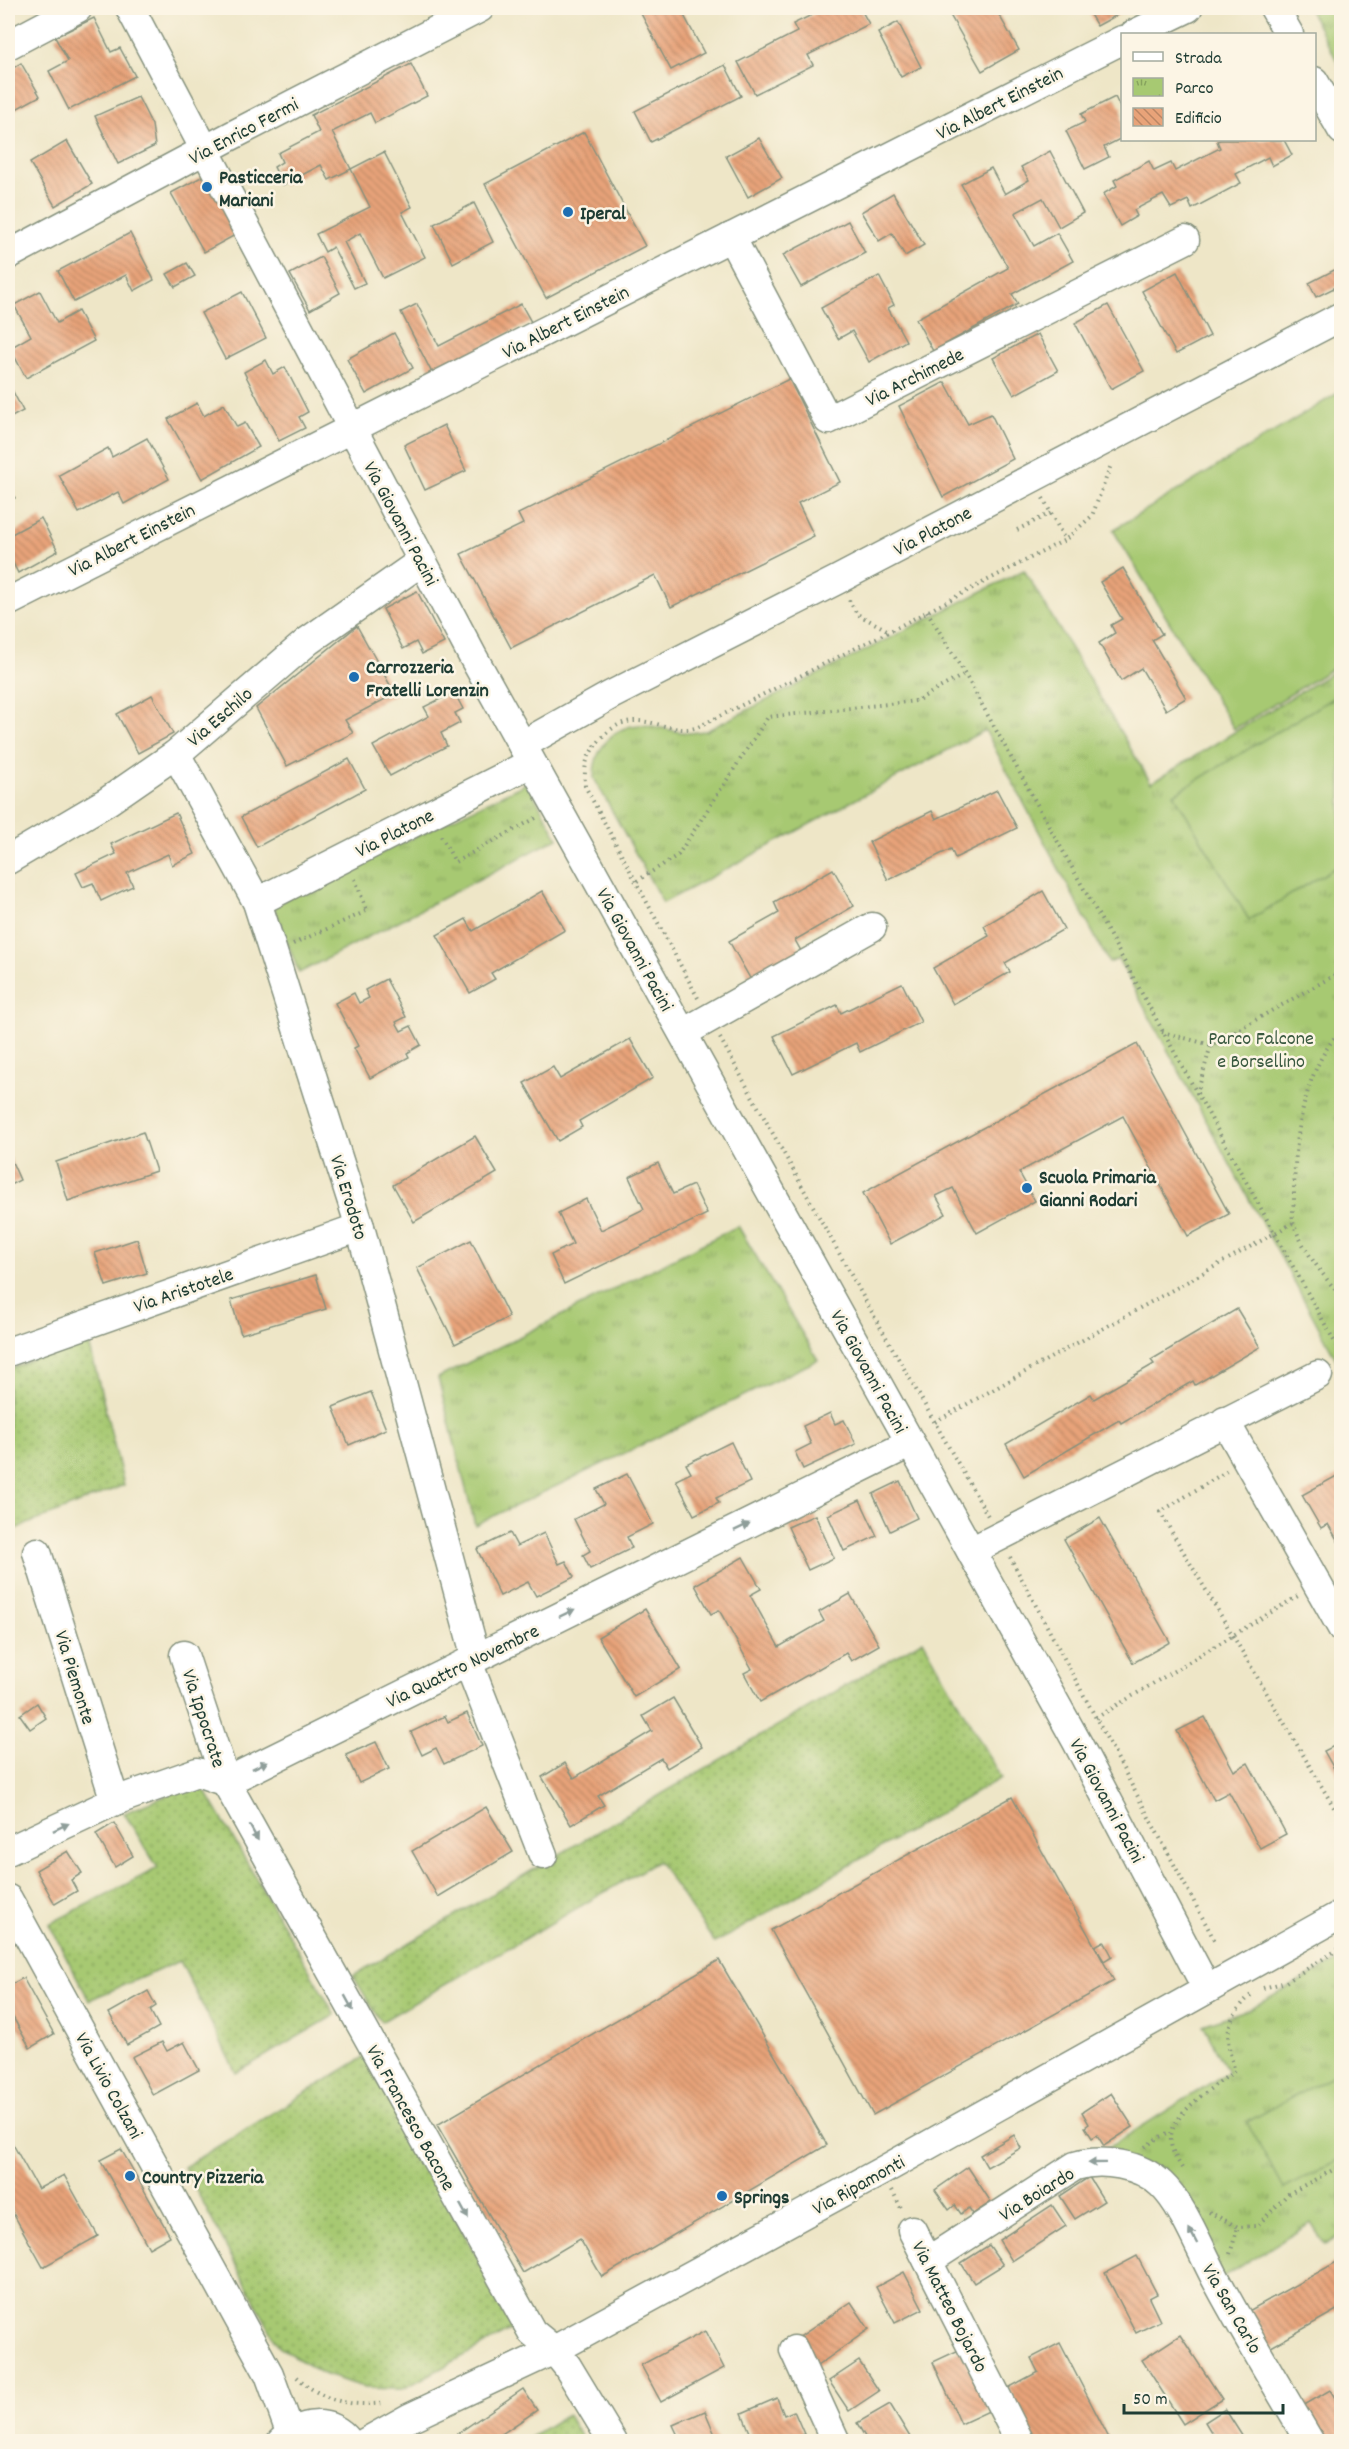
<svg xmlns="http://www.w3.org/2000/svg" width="1349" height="2449" font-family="Dekko,sans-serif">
  <defs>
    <pattern id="grass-dots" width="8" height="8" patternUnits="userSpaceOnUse" patternTransform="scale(1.5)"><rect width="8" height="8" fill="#a7c972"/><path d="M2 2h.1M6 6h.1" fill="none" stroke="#87a45e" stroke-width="1.8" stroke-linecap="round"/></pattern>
    <pattern id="park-tufts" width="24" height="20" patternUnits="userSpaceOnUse" patternTransform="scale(1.5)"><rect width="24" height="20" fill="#a7c972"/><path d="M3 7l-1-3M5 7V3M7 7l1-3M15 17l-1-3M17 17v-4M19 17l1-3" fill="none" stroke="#87a45e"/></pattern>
    <pattern id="building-back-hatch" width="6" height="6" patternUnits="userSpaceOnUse" patternTransform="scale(1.5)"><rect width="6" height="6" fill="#e8a379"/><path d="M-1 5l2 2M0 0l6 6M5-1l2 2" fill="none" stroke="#bb8664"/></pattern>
  </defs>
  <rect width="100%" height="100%" fill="#fcf5e5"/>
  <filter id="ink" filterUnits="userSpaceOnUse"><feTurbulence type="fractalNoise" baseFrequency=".0167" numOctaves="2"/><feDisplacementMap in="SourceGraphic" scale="12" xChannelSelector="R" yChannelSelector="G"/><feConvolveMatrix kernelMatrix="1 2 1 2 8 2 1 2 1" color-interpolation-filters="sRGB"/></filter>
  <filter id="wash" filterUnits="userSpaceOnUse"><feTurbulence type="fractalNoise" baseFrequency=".008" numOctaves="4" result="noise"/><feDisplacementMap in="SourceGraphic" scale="24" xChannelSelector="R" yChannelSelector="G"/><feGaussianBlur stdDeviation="1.35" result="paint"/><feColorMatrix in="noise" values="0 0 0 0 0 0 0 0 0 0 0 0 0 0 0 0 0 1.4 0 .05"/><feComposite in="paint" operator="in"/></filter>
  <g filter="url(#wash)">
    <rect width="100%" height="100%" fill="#eee6c7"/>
    <!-- grass -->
    <g fill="url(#grass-dots)" stroke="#638353" stroke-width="1.5">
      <polygon points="87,1335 124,1485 8,1532 8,1370"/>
      <polygon points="923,1640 1001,1778 715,1943 658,1861 381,2022 353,1976"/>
      <polygon points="197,1783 208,1795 335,2015 236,2073 180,1961 89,2000 49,1924 158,1868 124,1813"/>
      <polygon points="364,2057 517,2327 403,2389 365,2388 321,2373 279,2347 184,2167"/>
      <polygon points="567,2414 583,2441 524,2441"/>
    </g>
    <!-- park -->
    <g fill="url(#park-tufts)" stroke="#638353" stroke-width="1.5">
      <polygon points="1308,8 1341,8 1341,68"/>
      <path d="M1024 570 1151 783 1341 667V1368L1118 959 1109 963 985 730 663 903 594 778C593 750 612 726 641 725 657 725 672 732 688 733 694 733 700 731 706 731Z"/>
      <polygon points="527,783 558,838 299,973 273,905"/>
      <polygon points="738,1226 818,1360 475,1525 438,1378"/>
      <polygon points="1341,1959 1341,2235 1325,2245 1311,2223 1221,2278 1169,2181 1098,2154 1228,2072 1203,2025 1249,2009"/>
    </g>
    <!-- pitch -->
    <g fill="#a7c972" stroke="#638353" stroke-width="1.5">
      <polygon points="1341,391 1341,663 1234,729 1113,530"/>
      <polygon points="1341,693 1341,864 1249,920 1174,794"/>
      <polygon points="1341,2071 1341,2158 1284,2189 1247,2122"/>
    </g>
    <g id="blocks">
      <!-- building -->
      <g fill="url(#building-back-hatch)">
        <polygon points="638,8 680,8 704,53 671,70"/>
        <polygon points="826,8 860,8 869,24 808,55 813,65 755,94 738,62 797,32 793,24"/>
        <polygon points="946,8 995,8 1019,50 982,71"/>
        <polygon points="1086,8 1130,8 1097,26"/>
        <polygon points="94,18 111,52 120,48 135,76 69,110 49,71 68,61 55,37"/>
        <polygon points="898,22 921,67 901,77 878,33"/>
        <polygon points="21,63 40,96 9,113 8,110 8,71"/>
        <polygon points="411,64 427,96 375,123 370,113 332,132 351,169 384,152 412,207 402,212 425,257 383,278 360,233 344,242 365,283 354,288 333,247 325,252 316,234 370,207 351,169 329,180 321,165 283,185 274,167 282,162 278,153 319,132 311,115"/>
        <polygon points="725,65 741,96 651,142 635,111"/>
        <polygon points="138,97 152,125 155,146 118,164 95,116"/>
        <polygon points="1115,97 1120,107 1122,106 1122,138 1104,147 1109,157 1085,169 1066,131 1085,122 1081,114"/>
        <polygon points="584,132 645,246 546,298 485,184"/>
        <polygon points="759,138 782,178 748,197 726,156"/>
        <polygon points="1220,140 1284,140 1292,155 1272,166 1268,157 1236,174 1241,183 1192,209 1188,200 1171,208 1163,195 1134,210 1137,216 1120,226 1103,194 1117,186 1114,180 1149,161 1154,171 1171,163 1175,171 1220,148 1217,141"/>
        <polygon points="67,141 92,184 55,206 30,163"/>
        <polygon points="1050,151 1083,213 1059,227 1043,198 1015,213 1034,246 1057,233 1073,261 1012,294 1018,304 933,351 916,319 1008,268 961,184 991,168 1005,194 1029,180 1021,167"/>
        <polygon points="207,174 239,233 204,252 171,193"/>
        <polygon points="893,193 924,245 905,256 892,233 879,241 861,212"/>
        <polygon points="474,203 493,242 453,263 434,224"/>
        <polygon points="848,221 865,253 801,287 783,255"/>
        <polygon points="130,233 154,280 134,291 126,275 74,302 58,271"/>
        <polygon points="321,257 340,293 310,310 290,274"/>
        <polygon points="187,263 195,276 175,287 167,274"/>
        <polygon points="1342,266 1342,284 1316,297 1309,283"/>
        <polygon points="1177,272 1210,336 1176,354 1142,291"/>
        <polygon points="879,276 894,305 888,308 906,341 869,362 852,331 838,339 821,308"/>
        <polygon points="40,291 57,323 78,311 94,341 26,378 10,348 31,336 14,305"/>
        <polygon points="242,292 266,338 225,359 201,313"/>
        <polygon points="417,304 439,346 521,304 531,322 432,373 401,312"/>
        <polygon points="1108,305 1144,371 1111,389 1075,323"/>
        <polygon points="394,333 413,368 366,394 347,359"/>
        <polygon points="1038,334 1058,371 1014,395 993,358"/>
        <polygon points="266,360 273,374 285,367 308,412 299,417 305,428 279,441 244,372"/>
        <polygon points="789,379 840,482 798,503 814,536 671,607 655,575 511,648 461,554 523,524 518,514"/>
        <polygon points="8,382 23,411 8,419"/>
        <polygon points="945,382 968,424 991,414 1013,459 943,497 899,406"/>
        <polygon points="197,403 204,416 224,404 237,427 245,423 259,447 202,479 168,419"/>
        <polygon points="444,425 466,471 425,490 404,445"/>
        <polygon points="147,438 169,479 124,504 118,492 79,513 59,475 108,448 112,457"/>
        <polygon points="8,482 15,498 8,502"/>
        <polygon points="41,518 58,551 18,573 8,553 8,536"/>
        <polygon points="1123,568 1162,634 1152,640 1186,698 1166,710 1141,668 1121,681 1099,643 1115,633 1111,625 1122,619 1100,582"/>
        <polygon points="417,591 444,643 422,654 416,642 403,649 383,609"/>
        <polygon points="357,626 395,694 345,720 353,733 287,766 256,708"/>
        <polygon points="454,692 463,709 455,713 460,723 441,733 447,746 390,776 373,746 429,716 424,707"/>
        <polygon points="152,695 173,734 138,753 117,714"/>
        <polygon points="349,759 365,789 257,847 241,817"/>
        <polygon points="997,790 1017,828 955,858 951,849 888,880 869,842 932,811 936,819"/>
        <polygon points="176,813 195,854 172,865 168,854 127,873 133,886 101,901 93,883 83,887 76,873 116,854 111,844"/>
        <polygon points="833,869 854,906 795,940 801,951 751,980 729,941 779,913 774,902"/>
        <polygon points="542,891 565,930 491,973 495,979 470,993 437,935 466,919 473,931"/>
        <polygon points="1043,891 1064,929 1005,963 1010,972 953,1004 933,968 989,936 984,926"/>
        <polygon points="386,979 406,1017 396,1022 401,1031 411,1026 421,1045 407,1053 409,1057 370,1078 354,1048 358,1046 335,1003 354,993 359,1003 369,998 365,990"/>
        <polygon points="902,983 921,1022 860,1052 856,1043 793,1074 774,1036 837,1005 841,1013"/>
        <polygon points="630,1039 653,1078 579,1121 582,1127 558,1141 524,1083 553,1067 560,1079"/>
        <polygon points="1137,1044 1229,1214 1188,1236 1123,1116 1019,1172 1035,1201 977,1233 953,1188 936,1196 946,1214 890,1244 863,1193"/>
        <polygon points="143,1132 156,1171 68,1201 56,1162"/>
        <polygon points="475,1136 497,1173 414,1222 393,1185"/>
        <polygon points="8,1153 20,1180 8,1186"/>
        <polygon points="658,1163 673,1194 693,1185 707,1214 564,1284 551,1255 573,1244 558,1213 586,1199 601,1230 644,1209 629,1177"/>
        <polygon points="137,1239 147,1273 106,1286 95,1253"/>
        <polygon points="471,1240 509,1317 455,1344 417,1268"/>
        <polygon points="316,1275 326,1309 241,1334 231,1300"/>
        <polygon points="1237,1309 1260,1347 1195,1385 1193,1381 1121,1423 1119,1420 1024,1476 1006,1444 1091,1394 1094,1399 1154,1364 1151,1360"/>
        <polygon points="371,1392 386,1429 349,1445 333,1407"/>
        <polygon points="830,1413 835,1424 844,1420 856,1444 803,1469 795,1452 811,1444 803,1426"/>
        <polygon points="731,1442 750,1482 716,1498 719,1503 694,1515 676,1480 691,1473 686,1464"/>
        <polygon points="1342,1473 1342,1548 1328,1524 1321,1528 1302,1495"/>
        <polygon points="627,1474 653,1524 627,1537 632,1548 590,1569 583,1555 590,1551 574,1519 604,1504 596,1489"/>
        <polygon points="900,1481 917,1518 890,1531 873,1494"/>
        <polygon points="860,1500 877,1536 844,1551 828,1515"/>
        <polygon points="815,1515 834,1558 808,1570 788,1527"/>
        <polygon points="1100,1518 1170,1642 1133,1663 1064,1539"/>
        <polygon points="510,1533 517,1546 544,1533 559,1564 566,1561 574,1577 536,1596 528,1582 500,1596 477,1549"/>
        <polygon points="743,1557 761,1589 750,1595 779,1647 824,1621 819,1612 850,1594 879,1645 851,1661 846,1653 760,1702 744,1673 752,1669 719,1610 711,1614 695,1585"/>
        <polygon points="645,1609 681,1669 634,1697 598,1637"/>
        <polygon points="673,1698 702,1747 667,1768 661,1758 598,1796 604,1805 571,1825 542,1777 565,1763 574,1778 652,1731 643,1716"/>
        <polygon points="37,1703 46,1718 30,1729 20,1715"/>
        <polygon points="467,1713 482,1746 444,1764 436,1748 422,1755 411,1732 445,1716 448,1722"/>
        <polygon points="1205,1717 1234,1771 1248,1763 1286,1834 1260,1848 1229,1792 1214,1800 1177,1731"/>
        <polygon points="376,1742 389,1769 359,1783 346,1755"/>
        <polygon points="1342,1742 1342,1783 1324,1751"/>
        <polygon points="1012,1797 1114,1981 873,2115 771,1930"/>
        <polygon points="486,1807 513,1852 438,1897 412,1851"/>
        <polygon points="114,1823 133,1856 115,1867 96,1834"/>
        <polygon points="68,1851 82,1873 71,1880 77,1891 55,1904 36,1870"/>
        <polygon points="1104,1941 1112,1956 1104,1961 1095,1946"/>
        <polygon points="719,1960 827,2145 602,2277 580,2239 523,2273 437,2125"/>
        <polygon points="23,1978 54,2034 30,2048 8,2008 8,1986"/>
        <polygon points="148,1991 156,2006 150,2010 159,2027 127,2045 109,2013"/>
        <polygon points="162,2042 167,2051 184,2042 199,2070 153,2095 132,2057"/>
        <polygon points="1111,2093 1133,2127 1104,2146 1097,2135 1092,2138 1085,2127 1089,2124 1082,2112"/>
        <polygon points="1014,2135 1021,2148 987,2167 980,2155"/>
        <polygon points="10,2139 38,2189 64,2175 98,2236 43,2267 8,2204 8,2140"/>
        <polygon points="121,2149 170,2236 149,2248 100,2160"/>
        <polygon points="968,2167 991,2202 973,2214 969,2208 961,2214 955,2205 949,2210 935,2190"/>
        <polygon points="1089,2177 1104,2201 1075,2219 1060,2196"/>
        <polygon points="1052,2205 1066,2226 1012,2261 999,2240"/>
        <polygon points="989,2245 1003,2265 974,2283 961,2263"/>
        <polygon points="1137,2256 1157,2294 1149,2298 1160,2321 1136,2333 1105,2273"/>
        <polygon points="1342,2259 1342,2307 1266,2350 1245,2313"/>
        <polygon points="904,2272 923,2309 895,2323 876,2287"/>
        <polygon points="851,2302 869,2329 817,2366 798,2338"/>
        <polygon points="705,2331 724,2368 661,2402 641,2365"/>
        <polygon points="1180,2335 1222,2399 1183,2424 1142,2360"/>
        <polygon points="1060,2343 1111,2442 1035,2442 1008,2388 1038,2372 1031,2358"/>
        <polygon points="961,2349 989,2411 961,2424 933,2362"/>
        <polygon points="859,2361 879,2391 849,2411 829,2381"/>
        <polygon points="523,2389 537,2410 490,2442 445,2442"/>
        <polygon points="1330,2390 1342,2409 1342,2442 1322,2442 1301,2407"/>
        <polygon points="777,2398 784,2415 794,2411 804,2434 786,2442 754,2442 742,2413"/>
        <polygon points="890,2404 913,2442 868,2442 857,2423"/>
        <polygon points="1225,2409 1246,2442 1217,2442 1205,2422"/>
        <polygon points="705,2411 718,2442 681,2442 673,2425"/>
      </g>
    </g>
  </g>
  <g filter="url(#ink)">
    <use href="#blocks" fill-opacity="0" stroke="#86927e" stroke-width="1.5"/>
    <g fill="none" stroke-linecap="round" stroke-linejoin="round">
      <!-- minor casing -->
      <g stroke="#86927e" stroke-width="31">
        <g id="minor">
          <polyline points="130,8 472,655 1077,1742 1207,1989"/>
          <polyline points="1274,8 1289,34"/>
          <polyline points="1134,34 1188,8"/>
          <polyline points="8,45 78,8"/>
          <polyline points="1314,81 1342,130"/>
          <polyline points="731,237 828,420 1185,240"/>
          <polyline points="8,255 231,136 480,8"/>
          <polyline points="8,602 1122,40"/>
          <polyline points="522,745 611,695 837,580 1342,316"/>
          <polyline points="176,754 257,902 360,1227 476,1658"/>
          <polyline points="8,860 108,801 176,754 308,641 422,561"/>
          <polyline points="257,902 531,763"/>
          <polyline points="683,1033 872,927"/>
          <polyline points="8,1352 360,1227"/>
          <polyline points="1225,1421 1342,1628"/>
          <polyline points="971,1551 1318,1375"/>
          <polyline points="37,1552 115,1801"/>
          <polyline points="184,1655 226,1782 532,2332 554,2350 567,2366 613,2442"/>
          <polyline points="468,1662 543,1855"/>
          <polyline points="8,1851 115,1801 197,1772 226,1782 909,1444"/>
          <polyline points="8,1899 269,2374 290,2432"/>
          <polyline points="912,2230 1020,2442"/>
          <path d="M928 2261 1075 2166C1102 2158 1140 2164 1161 2184 1184 2205 1202 2255 1218 2283 1247 2337 1279 2389 1310 2442"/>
          <polyline points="794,2350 836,2442"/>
          <path d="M281 2442C300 2422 331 2417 349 2442"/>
          <polyline points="366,2442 409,2418 554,2350 882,2171 1342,1914"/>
        </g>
      </g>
      <!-- path -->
      <g stroke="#86927e" stroke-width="4" stroke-dasharray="1.5 4.5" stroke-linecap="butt">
        <polyline points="1043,498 1065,540"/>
        <polyline points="1017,530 1051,513"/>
        <polyline points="849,600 857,614 889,631"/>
        <polyline points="927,611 965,674 1342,1355"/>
        <polyline points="441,836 455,862 536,818"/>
        <polyline points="637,881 678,855 768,717 916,701 965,674"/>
        <polyline points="293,944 367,911 355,879"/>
        <path d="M698 998 585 786C584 764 586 756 601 739 634 700 666 738 698 727L890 631 1065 540 1092 516 1111 465"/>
        <path d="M1342 1029C1302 1071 1294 1143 1294 1198 1294 1206 1291 1218 1294 1225 1304 1252 1324 1276 1342 1298"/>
        <polyline points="1162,1032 1211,1045"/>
        <polyline points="720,1038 865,1300 988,1516"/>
        <polyline points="1197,1094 1211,1045 1342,971"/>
        <polyline points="935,1422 1293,1223"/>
        <polyline points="1227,1471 1160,1512 1342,1821"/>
        <polyline points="1010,1557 1216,1943"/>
        <polyline points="1096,1718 1298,1596"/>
        <polyline points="1263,1988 1286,1982 1342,1947"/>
        <polyline points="1145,2147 1159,2137 1171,2133"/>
        <path d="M1182 2168C1176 2158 1170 2149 1171 2137 1172 2113 1217 2084 1235 2071 1224 2037 1224 2020 1252 1994"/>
        <polyline points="892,2190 902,2210"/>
        <polyline points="1209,2212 1238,2227 1257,2226 1288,2194 1342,2165"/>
        <polyline points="1230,2254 1238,2227"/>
        <path d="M297 2377C322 2401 350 2407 384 2403"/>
      </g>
      <!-- minor -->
      <use href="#minor" stroke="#fff" stroke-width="28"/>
    </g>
    <!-- one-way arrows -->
    <defs><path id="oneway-solid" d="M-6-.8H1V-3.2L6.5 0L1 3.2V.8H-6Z" transform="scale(1.5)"/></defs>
    <g fill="#8f9e9a">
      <use href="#oneway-solid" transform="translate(742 1527) rotate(-26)"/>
      <use href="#oneway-solid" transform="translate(567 1613) rotate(-26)"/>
      <use href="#oneway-solid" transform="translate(260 1765) rotate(-26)"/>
      <use href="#oneway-solid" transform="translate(61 1827) rotate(-25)"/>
      <use href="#oneway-solid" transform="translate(254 1833) rotate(61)"/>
      <use href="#oneway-solid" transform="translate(349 2003) rotate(61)"/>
      <use href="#oneway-solid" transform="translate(1097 2163) rotate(179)"/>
      <use href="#oneway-solid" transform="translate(464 2211) rotate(61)"/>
      <use href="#oneway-solid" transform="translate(1193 2236) rotate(-118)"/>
    </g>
  </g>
  <!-- markers -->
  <g fill="#1f6fb2" stroke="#fcf5e5" stroke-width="2">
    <circle cx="207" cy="187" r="6"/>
    <circle cx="568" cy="212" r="6"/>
    <circle cx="354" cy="677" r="6"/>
    <circle cx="1027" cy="1188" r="6"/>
    <circle cx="130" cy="2176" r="6"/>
    <circle cx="722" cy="2196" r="6"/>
  </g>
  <g text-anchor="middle" stroke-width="5" stroke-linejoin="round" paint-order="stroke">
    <!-- street labels -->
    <g font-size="20" fill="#1f3d34" stroke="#fcf5e5">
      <text transform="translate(999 102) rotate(-27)" y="7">Via Albert Einstein</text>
      <text transform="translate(243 130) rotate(-28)" y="7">Via Enrico Fermi</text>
      <text transform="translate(565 321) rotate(-27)" y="7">Via Albert Einstein</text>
      <text transform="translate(914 376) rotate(-27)" y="7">Via Archimede</text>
      <text transform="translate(402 523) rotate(62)" y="7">Via Giovanni Pacini</text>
      <text transform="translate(932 530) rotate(-28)" y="7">Via Platone</text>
      <text transform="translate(131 539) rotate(-27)" y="7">Via Albert Einstein</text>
      <text transform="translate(219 716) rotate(-41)" y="7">Via Eschilo</text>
      <text transform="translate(394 832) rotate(-27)" y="7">Via Platone</text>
      <text transform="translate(636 949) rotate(61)" y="7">Via Giovanni Pacini</text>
      <text transform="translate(350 1197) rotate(73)" y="7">Via Erodoto</text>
      <text transform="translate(183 1289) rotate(-19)" y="7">Via Aristotele</text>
      <text transform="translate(870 1371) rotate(61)" y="7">Via Giovanni Pacini</text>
      <text transform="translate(462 1665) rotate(-26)" y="7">Via Quattro Novembre</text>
      <text transform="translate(76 1677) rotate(73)" y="7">Via Piemonte</text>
      <text transform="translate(205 1718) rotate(72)" y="7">Via Ippocrate</text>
      <text transform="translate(1108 1800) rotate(62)" y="7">Via Giovanni Pacini</text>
      <text transform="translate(110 2085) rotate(61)" y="7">Via Livio Colzani</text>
      <text transform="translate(412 2117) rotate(61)" y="7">Via Francesco Bacone</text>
      <text transform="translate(858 2184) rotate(-29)" y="7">Via Ripamonti</text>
      <text transform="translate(1036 2193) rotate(-32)" y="7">Via Boiardo</text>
      <text transform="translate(951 2306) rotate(63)" y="7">Via Matteo Bojardo</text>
      <text transform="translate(1233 2308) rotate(60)" y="7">Via San Carlo</text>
    </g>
    <!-- poi labels -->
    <g font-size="20" font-weight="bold" fill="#1f3d34" stroke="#fcf5e5" text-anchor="start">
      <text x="219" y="183">Pasticceria<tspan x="219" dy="23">Mariani</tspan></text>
      <text x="580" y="219">Iperal</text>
      <text x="366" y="673">Carrozzeria<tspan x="366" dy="23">Fratelli Lorenzin</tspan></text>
      <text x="1039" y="1183">Scuola Primaria<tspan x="1039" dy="23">Gianni Rodari</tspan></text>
      <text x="142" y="2183">Country Pizzeria</text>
      <text x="734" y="2203">Springs</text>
    </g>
    <!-- park labels -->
    <g font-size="20" fill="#3a5940" stroke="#fcf5e5">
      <text x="1261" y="1044">Parco Falcone<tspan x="1261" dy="23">e Borsellino</tspan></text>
    </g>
  </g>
  <!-- margin -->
  <rect width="1349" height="2449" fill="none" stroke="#fcf5e5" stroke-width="30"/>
  <!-- legend -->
  <rect x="1121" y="33" width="195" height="108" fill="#fcf5e5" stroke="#a4ab9e" stroke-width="1.5"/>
  <rect x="1133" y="52" width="30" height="9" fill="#ffffff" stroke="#a4ab9e" stroke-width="1.5"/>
  <text x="1175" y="63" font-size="18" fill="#1f3d34">Strada</text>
  <rect x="1133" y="78" width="30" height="18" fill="url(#park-tufts)" stroke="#a4ab9e" stroke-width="1.5"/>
  <text x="1175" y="93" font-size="18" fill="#1f3d34">Parco</text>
  <rect x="1133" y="108" width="30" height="18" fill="url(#building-back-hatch)" stroke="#a4ab9e" stroke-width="1.5"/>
  <text x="1175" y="123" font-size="18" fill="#1f3d34">Edificio</text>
  <!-- scale -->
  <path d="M1124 2404v9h159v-9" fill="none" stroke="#1f3d34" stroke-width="3"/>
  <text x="1133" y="2404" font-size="18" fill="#1f3d34" stroke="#fcf5e5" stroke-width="4.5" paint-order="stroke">50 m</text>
</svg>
